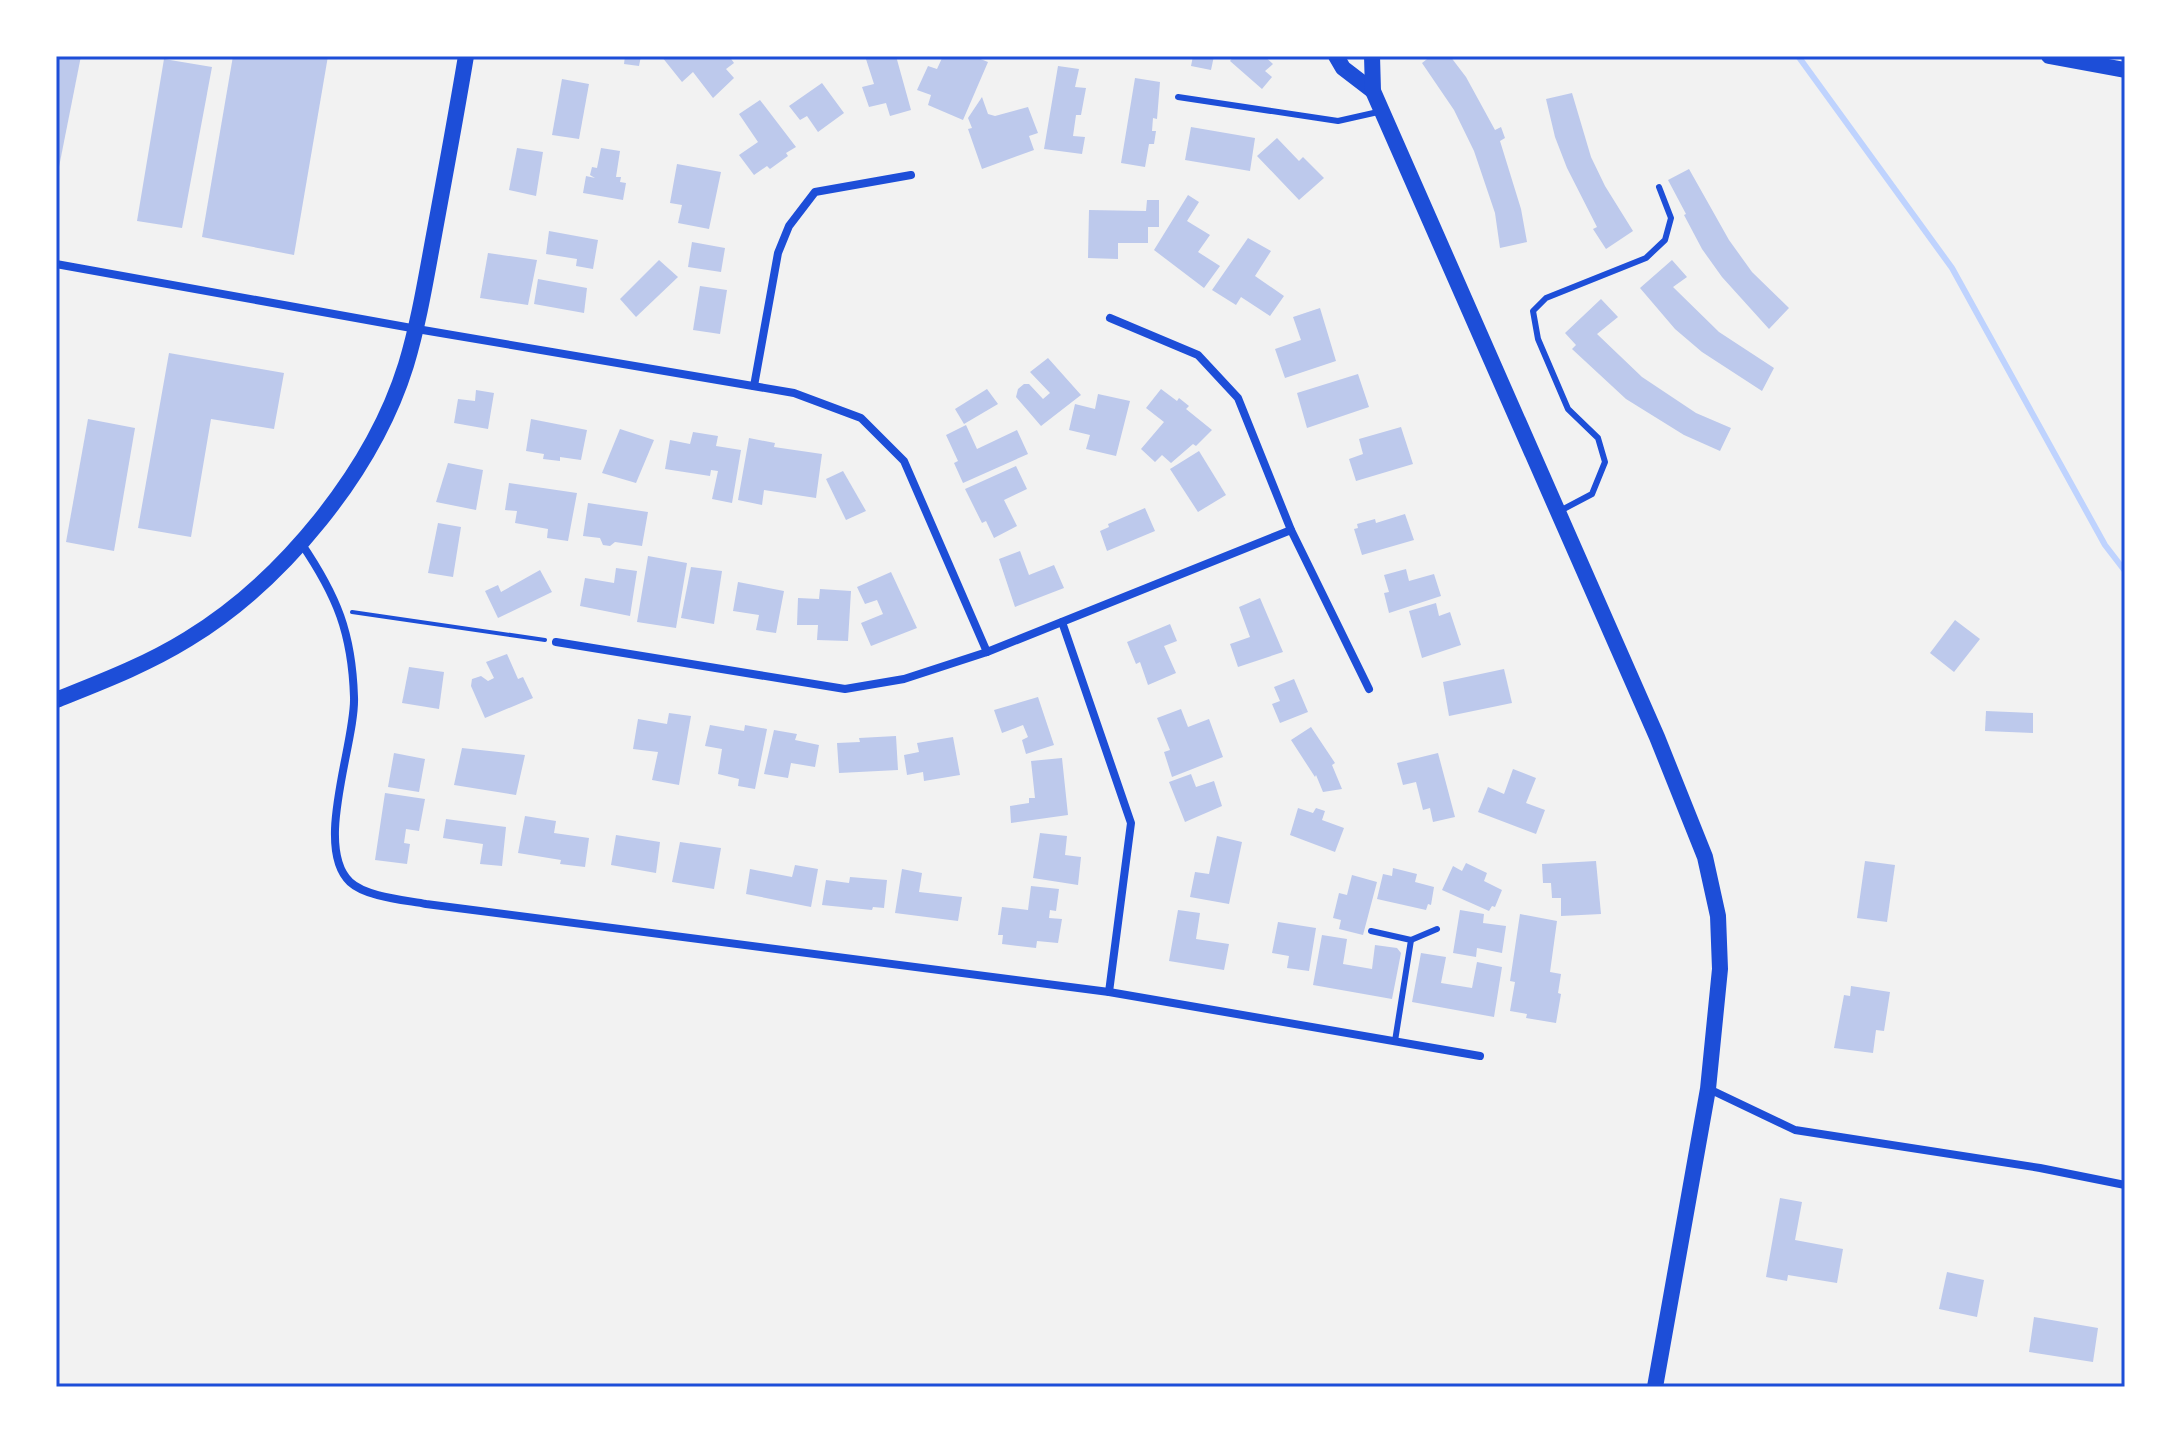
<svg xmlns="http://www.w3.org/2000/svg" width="2181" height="1443" font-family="Raleway,sans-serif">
  <rect width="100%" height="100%" fill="#f2f2f2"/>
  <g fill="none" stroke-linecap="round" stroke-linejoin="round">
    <!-- stream -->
    <polyline stroke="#bfd3fe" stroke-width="6" points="1798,56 1952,268 2105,545 2125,571"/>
  </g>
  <!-- building -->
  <g fill="#bdc9ec">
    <polygon points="56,56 81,56 57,177 56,177"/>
    <polygon points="233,56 328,56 294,255 202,237"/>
    <polygon points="625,56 641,56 639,66 624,64"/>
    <polygon points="663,56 729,56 734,63 726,69 734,78 713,98 693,72 682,82 662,57"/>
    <polygon points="865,56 896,56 911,110 890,116 886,103 869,107 862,87 874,84"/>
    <polygon points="943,56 973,56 988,62 963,120 928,105 931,95 917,90 928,66 937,69"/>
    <polygon points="1193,56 1214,56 1211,70 1191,66"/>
    <polygon points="1234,56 1264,56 1273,64 1265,71 1272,77 1262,89 1230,61"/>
    <polygon points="1431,56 1450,56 1466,77 1495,130 1501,127 1505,138 1500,141 1521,209 1527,242 1500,248 1495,213 1474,151 1454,110 1422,63"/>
    <polygon points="164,59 212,67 182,228 137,221"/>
    <polygon points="1058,66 1079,69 1075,87 1086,88 1081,115 1076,115 1073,136 1085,137 1082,154 1044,149"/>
    <polygon points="1135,78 1160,82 1157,119 1153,118 1152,131 1156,131 1154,144 1149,144 1145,167 1121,163"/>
    <polygon points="562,79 589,84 579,139 552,135"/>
    <polygon points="822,83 844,113 818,132 807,116 800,120 789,106"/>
    <polygon points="1572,93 1591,157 1605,186 1633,231 1606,249 1593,229 1597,227 1567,168 1555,137 1546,99"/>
    <polygon points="982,97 988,114 995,116 1028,107 1038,133 1029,136 1034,150 982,169 968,129 972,128 968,118"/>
    <polygon points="760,100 796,147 786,153 788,156 770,169 767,166 754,175 739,155 758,142 739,114"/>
    <polygon points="1191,127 1255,138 1250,171 1185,160"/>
    <polygon points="1277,138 1299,161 1303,157 1324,178 1299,200 1257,156"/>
    <polygon points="517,148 543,152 536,196 509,190"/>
    <polygon points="601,148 620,151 616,177 621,177 620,182 626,183 623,200 583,193 586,176 595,178 590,175 592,167 597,168"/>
    <polygon points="677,164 721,172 709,229 678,223 682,205 670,203"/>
    <polygon points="1689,169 1729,240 1752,272 1789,308 1769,329 1722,277 1702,249 1684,215 1686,214 1668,180"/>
    <polygon points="1188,195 1199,202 1187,221 1210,235 1198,252 1220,266 1204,288 1154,250"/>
    <polygon points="1147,200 1159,200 1159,227 1148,227 1148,243 1118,243 1118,259 1088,258 1089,210 1146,211"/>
    <polygon points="549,231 598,240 593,269 576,266 577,259 546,254"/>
    <polygon points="1248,238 1271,251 1255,276 1284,296 1270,316 1241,297 1236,305 1212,290"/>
    <polygon points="692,242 725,248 721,272 688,267"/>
    <polygon points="488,253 537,260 528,305 480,298"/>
    <polygon points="659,260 678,277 636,317 620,299"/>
    <polygon points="1672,260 1687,277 1673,287 1719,332 1774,368 1762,391 1702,352 1675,329 1640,288"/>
    <polygon points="538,279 587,288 584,313 534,304"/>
    <polygon points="700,286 727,290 720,334 693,330"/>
    <polygon points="1601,299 1618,317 1597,334 1642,377 1696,413 1731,428 1720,451 1684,435 1626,399 1572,349 1576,345 1565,333"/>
    <polygon points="1320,308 1336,361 1285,378 1275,349 1301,340 1293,317"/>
    <polygon points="169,353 284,373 274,429 211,419 191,537 138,528"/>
    <polygon points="1048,358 1081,395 1041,426 1016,397 1018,389 1024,384 1029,384 1043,399 1050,393 1030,372"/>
    <polygon points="1358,374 1369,407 1307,428 1297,393"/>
    <polygon points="987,389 998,404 964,424 955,409"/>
    <polygon points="1161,389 1177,401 1179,398 1189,406 1186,409 1212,430 1196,446 1193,444 1171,463 1162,455 1155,462 1141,449 1164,422 1146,408"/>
    <polygon points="476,390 494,393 488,429 454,423 458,399 475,401"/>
    <polygon points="1098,394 1130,401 1116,456 1086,449 1090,435 1069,430 1075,404 1095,409"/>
    <polygon points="88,419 135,428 114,551 66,542"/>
    <polygon points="531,419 587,430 581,460 560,457 560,461 543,459 544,454 526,451"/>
    <polygon points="966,425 977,449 1017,430 1028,454 963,483 954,463 958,461 946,435"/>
    <polygon points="1401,427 1413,464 1356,481 1349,459 1363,454 1359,439"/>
    <polygon points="620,429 654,440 636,483 602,473"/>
    <polygon points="693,432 718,436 716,446 741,450 732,503 712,499 718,471 711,470 710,476 665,469 670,440 690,444"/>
    <polygon points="749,438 775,443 774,447 822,454 816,498 764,490 762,505 738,500"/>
    <polygon points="1199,451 1226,495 1198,512 1170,469"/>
    <polygon points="448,463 483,470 476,510 436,502"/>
    <polygon points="1016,466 1027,489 1004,500 1017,526 994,538 986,521 982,523 965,489"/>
    <polygon points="843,471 866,511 846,520 826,479"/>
    <polygon points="509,483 577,493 568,541 547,538 548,529 515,523 517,511 505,510"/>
    <polygon points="588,503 648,512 642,546 615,542 610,546 603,545 600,538 583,536"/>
    <polygon points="1145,508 1155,531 1107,551 1100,531 1109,527 1108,524"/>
    <polygon points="1405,514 1414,540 1362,555 1354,529 1358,528 1357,524 1375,519 1376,523"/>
    <polygon points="438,523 461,527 453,577 428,573"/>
    <polygon points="1020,551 1029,575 1054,565 1064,588 1015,607 999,559"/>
    <polygon points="648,556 687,563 676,628 637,622"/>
    <polygon points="691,567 722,571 714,624 681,618"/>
    <polygon points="616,568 637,571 630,616 580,606 585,578 614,583"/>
    <polygon points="1406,569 1409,581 1434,574 1441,596 1389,613 1384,593 1389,592 1384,575"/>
    <polygon points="540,570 552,592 498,618 485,591 498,585 501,592"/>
    <polygon points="891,572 917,628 871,646 861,623 883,614 877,600 865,604 857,587"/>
    <polygon points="738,582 784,591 776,633 756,630 759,615 733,611"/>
    <polygon points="820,589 851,591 848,641 817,640 818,625 797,625 798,598 819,599"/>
    <polygon points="1260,598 1283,652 1238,667 1230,644 1250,637 1239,607"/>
    <polygon points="1436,603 1439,616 1450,612 1461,645 1422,658 1409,611"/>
    <polygon points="1955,620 1980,639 1954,672 1930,653"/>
    <polygon points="1170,624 1177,641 1164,646 1176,673 1148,685 1140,662 1136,664 1127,642"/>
    <polygon points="507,654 518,679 523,677 533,698 485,718 471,686 472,679 481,676 488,681 494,678 486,662"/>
    <polygon points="409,667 444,672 439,709 402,703"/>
    <polygon points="1504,669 1512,703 1449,716 1443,682"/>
    <polygon points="1294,679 1308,712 1280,723 1272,704 1280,701 1274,687"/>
    <polygon points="1038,697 1054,745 1026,754 1022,740 1028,737 1023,725 1002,733 994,710"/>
    <polygon points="1181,709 1188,727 1209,719 1223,757 1172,777 1164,752 1170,750 1157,718"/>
    <polygon points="1986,711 2033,713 2033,733 1985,731"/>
    <polygon points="669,713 691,716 679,785 652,780 658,752 633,749 638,719 667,724"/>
    <polygon points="710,725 744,731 745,725 767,729 755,789 738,786 739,779 718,774 722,749 705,746"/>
    <polygon points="1311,727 1335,763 1332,765 1342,789 1323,792 1316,775 1315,777 1291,740"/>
    <polygon points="774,730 797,734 795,740 819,745 815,767 791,763 788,778 764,774"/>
    <polygon points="896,736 898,770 839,773 837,743 860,742 859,738"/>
    <polygon points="953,737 960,775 924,781 923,772 907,775 904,755 919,752 917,743"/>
    <polygon points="462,748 525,755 516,795 454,785"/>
    <polygon points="394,753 425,759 419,792 388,787"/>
    <polygon points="1438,753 1455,817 1433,822 1430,808 1423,810 1416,782 1403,785 1397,763"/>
    <polygon points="1062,758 1068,815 1011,823 1010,806 1029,803 1029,798 1035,798 1031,761"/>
    <polygon points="1513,769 1536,778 1526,803 1545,810 1536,834 1478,812 1488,787 1504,794"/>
    <polygon points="1191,774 1196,787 1214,781 1222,806 1185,822 1169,782"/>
    <polygon points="385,793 425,799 419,831 406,829 404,843 410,844 407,864 375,860"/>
    <polygon points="1298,808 1313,813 1316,808 1325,811 1322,820 1344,828 1335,852 1290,835"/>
    <polygon points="525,816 556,821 554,833 589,838 585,867 560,864 561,860 518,853"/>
    <polygon points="446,819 506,827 502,866 480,864 483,844 443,838"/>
    <polygon points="1040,833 1067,836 1065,855 1081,857 1078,885 1033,878"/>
    <polygon points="616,835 660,842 656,873 611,865"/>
    <polygon points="1217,836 1242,842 1229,904 1190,897 1195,872 1209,874"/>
    <polygon points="680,842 721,848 714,889 672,882"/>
    <polygon points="1596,861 1601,914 1561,916 1561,898 1552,898 1551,883 1543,883 1542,864"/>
    <polygon points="1865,861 1895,865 1887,922 1857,918"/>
    <polygon points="1466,863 1487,873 1484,881 1502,890 1495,907 1492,906 1489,911 1442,890 1453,866 1462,871"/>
    <polygon points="795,865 818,869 811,907 746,894 750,869 792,877"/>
    <polygon points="1393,868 1417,874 1415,882 1434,887 1431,905 1428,904 1426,910 1377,899 1383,874 1392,876"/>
    <polygon points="902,869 922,873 919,892 962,897 958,921 895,913"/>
    <polygon points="1352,875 1377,882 1363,935 1339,929 1341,920 1333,918 1339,893 1347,895"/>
    <polygon points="850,877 887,880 884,908 873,907 872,910 822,905 826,880 849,883"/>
    <polygon points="1031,886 1059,889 1056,911 1050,910 1049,918 1062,919 1058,943 1037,941 1036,948 1002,944 1003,935 998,935 1002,907 1028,910"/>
    <polygon points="1178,910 1200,913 1196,939 1229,944 1224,970 1169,961"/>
    <polygon points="1460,910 1484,914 1483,923 1506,926 1502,953 1477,948 1476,957 1453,953"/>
    <polygon points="1520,914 1557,921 1550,972 1561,974 1558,993 1561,994 1556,1023 1526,1018 1527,1014 1510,1011 1515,982 1510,981"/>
    <polygon points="1278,922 1316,928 1309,971 1287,968 1289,956 1272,953"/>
    <polygon points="1322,935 1347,939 1343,964 1372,969 1375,945 1397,948 1401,953 1392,999 1313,985"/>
    <polygon points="1421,953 1446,957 1441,983 1472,988 1477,962 1502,967 1494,1017 1412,1002"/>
    <polygon points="1851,986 1890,992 1884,1031 1876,1030 1873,1053 1834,1048 1844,995 1850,996"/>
    <polygon points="1780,1198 1802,1202 1795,1240 1843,1249 1837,1283 1788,1275 1787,1281 1766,1277"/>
    <polygon points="1947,1272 1984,1280 1977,1317 1939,1309"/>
    <polygon points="2034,1317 2098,1328 2093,1362 2029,1352"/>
  </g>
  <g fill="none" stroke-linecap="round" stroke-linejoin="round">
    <!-- path -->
    <polyline stroke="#1d4ed8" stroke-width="4" points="352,612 545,640"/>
    <!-- service -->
    <g stroke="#1d4ed8" stroke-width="6">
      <polyline points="1178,97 1338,121 1378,112"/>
      <polyline points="1558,512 1592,494 1605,462 1598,438 1568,409 1538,339 1533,311 1546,298 1646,258 1665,240 1671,218 1659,187"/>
      <polyline points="1371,931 1411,940 1395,1041"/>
      <polyline points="1411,940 1437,929"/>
    </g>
    <!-- minor -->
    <g stroke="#1d4ed8" stroke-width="8">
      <polyline points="56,264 417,329 794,393 861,418 904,461 987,652"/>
      <polyline points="1110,318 1198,355 1238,398 1291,530 1369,689"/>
      <polyline points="754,386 778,253 789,226 815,192 911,175"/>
      <path d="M301 543C337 596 352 633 354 697 356 742 313 847 350 882 366 897 405 900 426 904L1109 992 1480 1056"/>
      <polyline points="1062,622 1131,823 1109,992"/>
      <polyline points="556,642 845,689 904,679 987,652 1291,530"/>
      <polyline points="1709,1089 1795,1130 2040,1168 2125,1185"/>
    </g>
    <!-- secondary -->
    <g stroke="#1d4ed8" stroke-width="16">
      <polyline points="1336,56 1343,68 1373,91"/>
      <polyline points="1372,56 1373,91 1657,737 1705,857 1718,916 1720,969 1708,1089 1655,1387"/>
      <polyline points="2049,56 2125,70"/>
      <path d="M56 700C101 682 146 665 188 639 283 581 373 471 406 365 419 322 426 278 434 235 445 175 456 116 466 56"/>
    </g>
  </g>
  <!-- border -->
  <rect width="2181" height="1443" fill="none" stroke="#ffffff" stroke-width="116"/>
  <rect x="58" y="58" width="2065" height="1327" fill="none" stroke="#1d4ed8" stroke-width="3"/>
</svg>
